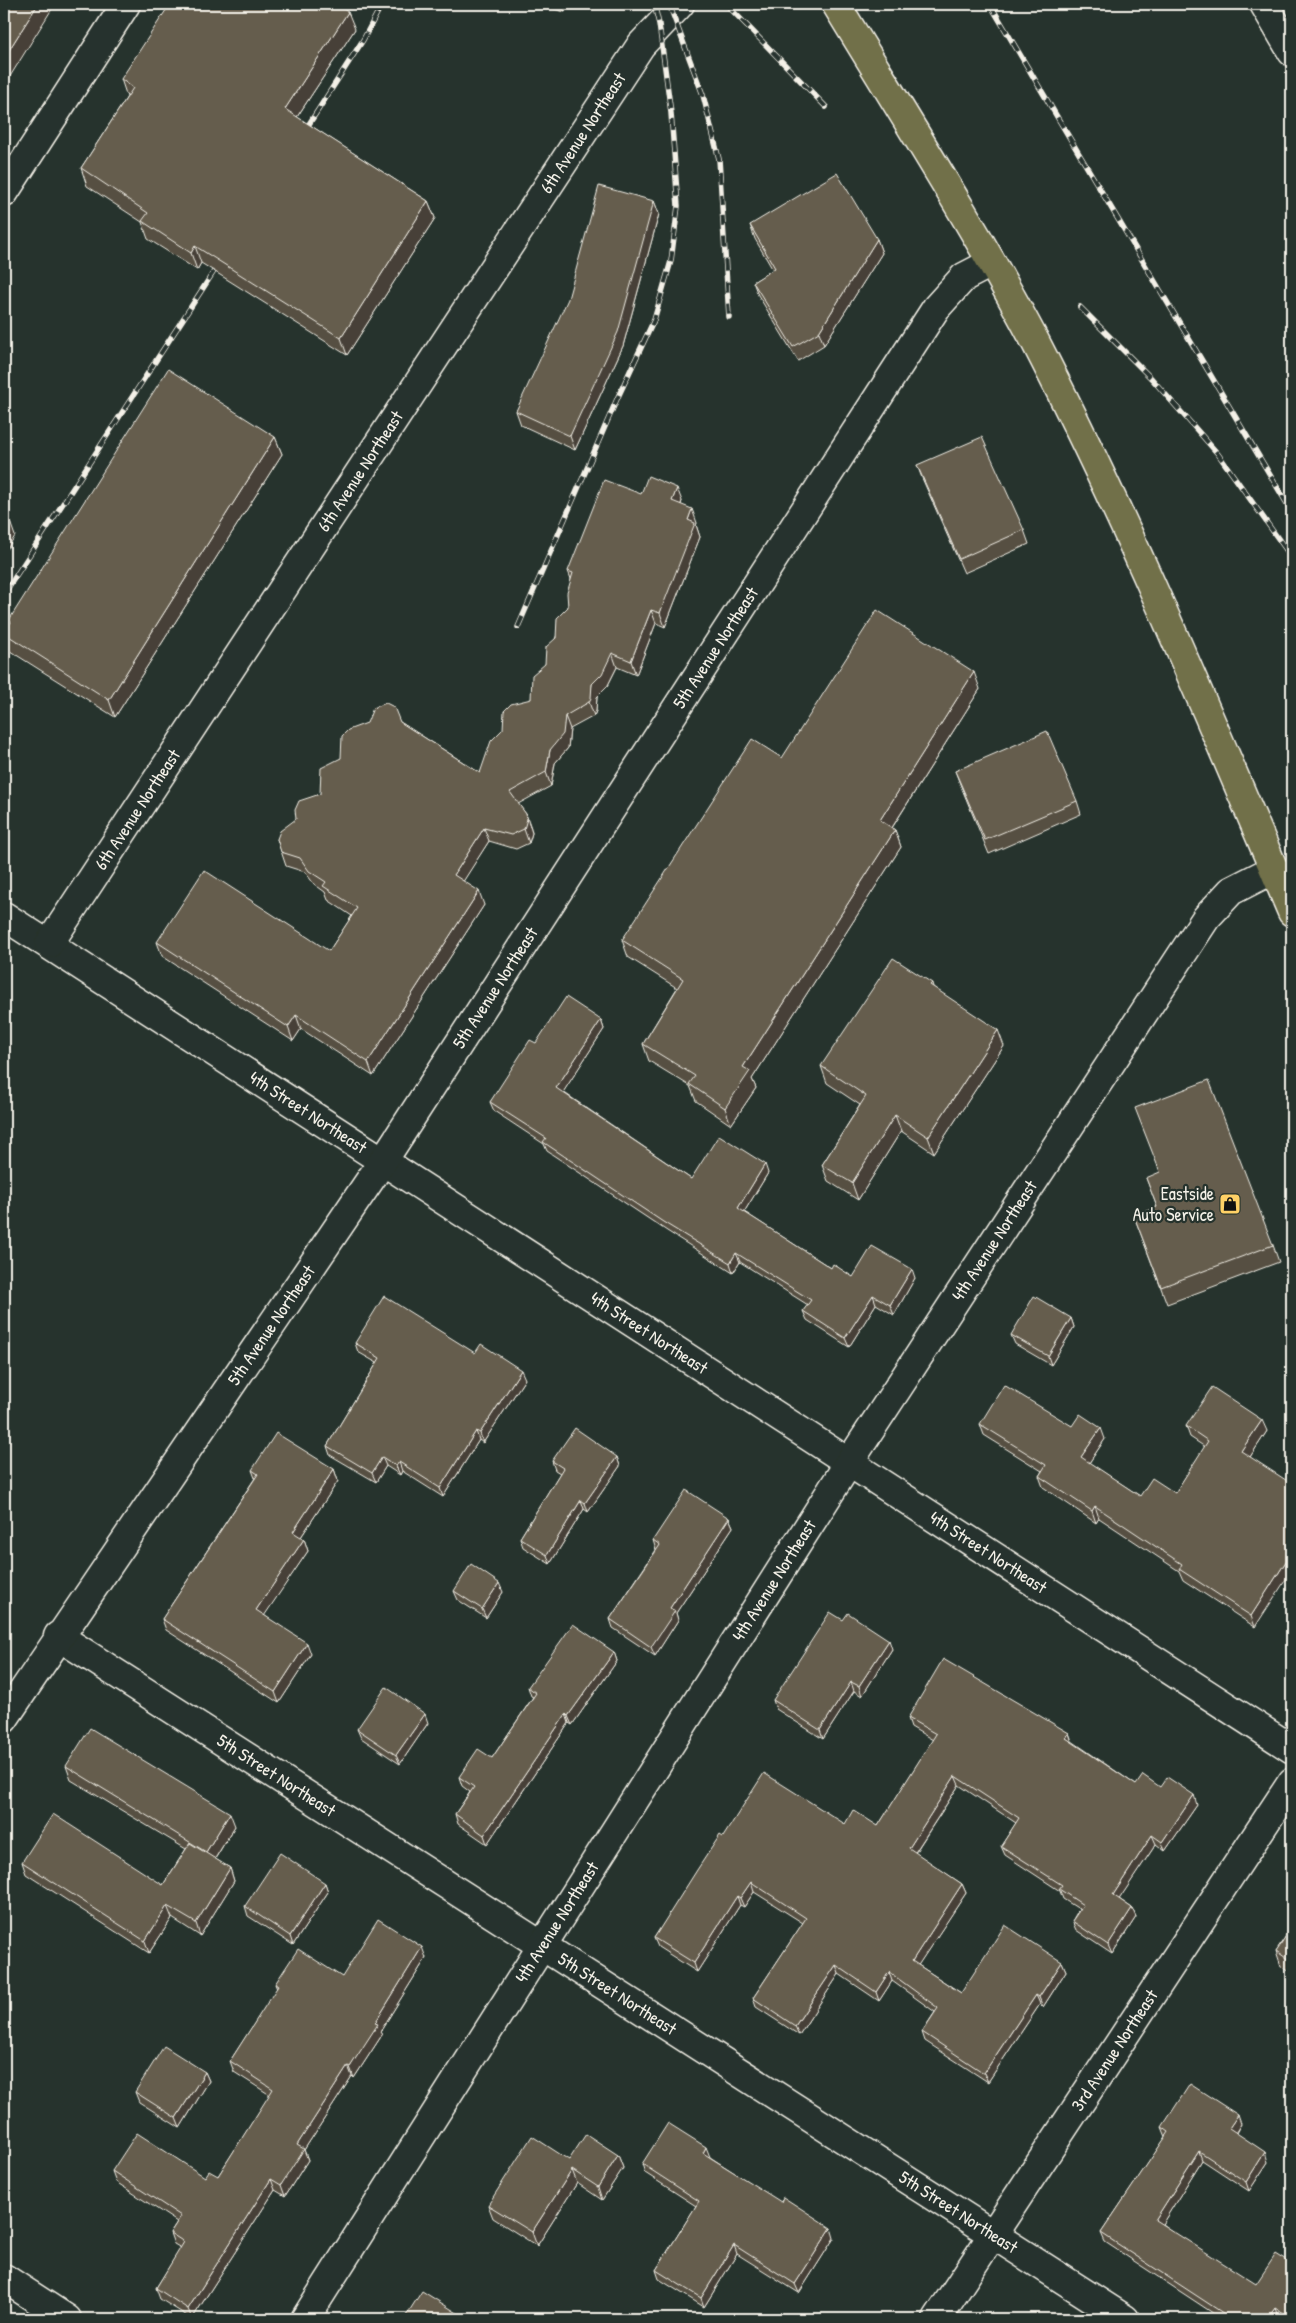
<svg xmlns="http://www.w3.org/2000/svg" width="1296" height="2323" font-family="'Patrick Hand',sans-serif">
  <rect width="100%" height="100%" fill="#26332d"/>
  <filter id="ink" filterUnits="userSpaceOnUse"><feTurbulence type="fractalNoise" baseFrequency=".02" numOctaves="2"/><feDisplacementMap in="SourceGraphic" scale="10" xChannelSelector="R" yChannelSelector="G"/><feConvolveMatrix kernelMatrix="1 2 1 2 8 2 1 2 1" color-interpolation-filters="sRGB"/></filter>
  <g filter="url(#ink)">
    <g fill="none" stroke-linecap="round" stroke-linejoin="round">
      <!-- street casing -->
      <g stroke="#f4f1e8" stroke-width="31">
        <g id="street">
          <polyline points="1264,4 1292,52"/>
          <polyline points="4,193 126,4"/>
          <path id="s1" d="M4 916 1292 1749"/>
          <path id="s2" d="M49 944 641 45 680 4"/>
          <path id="s3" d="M58 1636 1125 2319"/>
          <path id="s4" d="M4 1719 383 1161 936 308 964 277 991 263"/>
          <polyline points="4,2278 67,2319"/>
          <path id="s5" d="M305 2319 850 1461 1206 918 1231 891 1274 869"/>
          <path id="s6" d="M937 2319 1292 1782"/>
        </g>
      </g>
      <!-- primary casing -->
      <g stroke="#f4f1e8" stroke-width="31">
        <path id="primary" d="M836 4C904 116 975 227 1036 343 1131 528 1211 721 1292 912"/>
      </g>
      <!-- street -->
      <use href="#street" stroke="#26332d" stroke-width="28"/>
      <!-- primary -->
      <use href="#primary" stroke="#71704a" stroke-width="28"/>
      <!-- rail casing -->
      <g stroke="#f4f1e8" stroke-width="5.5">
        <g id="rail">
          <polyline points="669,4 703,95 719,159 729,317"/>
          <polyline points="726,4 826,107"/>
          <polyline points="990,4 1292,512"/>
          <polyline points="302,135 363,40 382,4"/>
          <polyline points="1080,307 1152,379 1218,454 1292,558"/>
          <polyline points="4,594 222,259"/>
          <polyline points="518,627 617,399 654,320 671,261 678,206 671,113 659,24 654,4"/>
        </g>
      </g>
      <!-- rail -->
      <use href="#rail" stroke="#26332d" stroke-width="4" stroke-dasharray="11" stroke-linecap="butt"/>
    </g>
    <!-- wall -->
    <g fill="#575043" stroke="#f4f1e8">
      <polygon points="4,4 9,78 4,75"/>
      <polygon points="536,4 567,4 565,12"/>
      <polygon points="355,29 297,117 428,201 435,218 347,355 201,263 197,270 148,239 142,222 87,186 81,168 127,97 121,79"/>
      <polygon points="654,201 659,214 623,346 575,450 521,425 516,411"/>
      <polygon points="750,225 877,239 882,253 824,345 798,361 758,295 753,282 773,270 755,239"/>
      <polygon points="275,437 282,454 115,717 10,651 4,633 10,623 9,620"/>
      <polygon points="917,465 1024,530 1029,544 964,573 922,478"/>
      <polygon points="641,494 682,501 681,505 697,523 696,525 700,537 665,627 656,623 636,675 617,667 607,687 597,697 596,711 594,716 570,729 568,748 555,763 551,786 518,804 526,814 531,828 532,833 529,843 516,849 489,841 463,881 484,905 373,1076 301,1029 293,1041 162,956 157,942 329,951 352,916 328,900 325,892 314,884 305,872 286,866 277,839 320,794 341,758 400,722 480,773 503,729 531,699 568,607 571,579 568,571"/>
      <polygon points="980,689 892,828 895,830 901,847 752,1079 756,1088 731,1125 696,1101 690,1086 649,1061 643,1044 677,988 628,957 622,940 782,758"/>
      <polygon points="955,771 1077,801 1081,814 989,854 960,784"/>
      <polygon points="932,983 933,987 1004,1046 934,1153 901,1131 858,1200 828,1181 822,1165 860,1105 827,1083 821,1066"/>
      <polygon points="601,1020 604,1029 563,1092 691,1179 768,1173 744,1212 831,1268 853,1277 915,1278 894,1315 876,1304 849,1347 807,1320 803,1311 808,1305 740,1262 733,1273 667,1231 547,1151 544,1144 494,1111 490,1102 536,1043"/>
      <polygon points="1146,1178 1273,1245 1279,1262 1167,1304 1134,1216 1157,1207"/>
      <polygon points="1071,1318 1074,1327 1051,1365 1015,1344 1011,1335"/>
      <polygon points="355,1343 475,1353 525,1379 483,1443 479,1440 443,1497 402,1471 400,1475 386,1466 376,1482 330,1455 327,1446 377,1363 358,1352"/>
      <polygon points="980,1424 1072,1426 1105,1439 1089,1463 1140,1496 1175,1493 1205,1447 1190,1437 1186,1426 1267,1431 1250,1457 1255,1627 1183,1580 1179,1571 1099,1518 1096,1523 1043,1487 1039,1476 1042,1471 984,1435"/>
      <polygon points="617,1457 620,1466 588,1512 584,1509 550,1564 523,1547 520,1538 560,1473 555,1470 552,1461"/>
      <polygon points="334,1469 338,1481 301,1537 304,1539 308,1551 264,1615 311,1654 279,1703 166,1630 162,1619 255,1478 252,1470"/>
      <polygon points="729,1518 733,1527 676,1613 678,1620 655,1656 613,1628 610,1619 656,1550 653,1540"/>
      <polygon points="454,1591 503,1592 486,1618 458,1600"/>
      <polygon points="843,1620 892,1649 862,1696 854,1691 823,1739 776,1709 773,1700"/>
      <polygon points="614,1652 617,1661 572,1725 569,1723 487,1844 458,1824 455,1814 470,1792 462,1786 459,1777 492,1758 533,1697 531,1696 528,1687"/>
      <polygon points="908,1718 1069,1733 1072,1741 1136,1785 1160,1787 1197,1805 1165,1851 1156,1844 1119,1899 1132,1908 1136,1917 1112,1954 1076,1930 1072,1921 1079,1909 1063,1899 1060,1891 1005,1855 1001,1846 1016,1823 959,1785 915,1853 962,1884 966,1893 918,1965 961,1993 1062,1962 1066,1971 1043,2007 1040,2004 988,2082 925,2041 922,2032 935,2012 892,1981 879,2001 839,1974 799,2035 756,2007 753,1998 803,1923 754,1892 744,1907 740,1905 697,1972 658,1947 654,1938 723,1837 845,1824 878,1826 933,1740 911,1727"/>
      <polygon points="428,1723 400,1764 361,1738 357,1729"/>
      <polygon points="66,1766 235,1826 215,1859 230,1868 234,1881 200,1936 172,1918 149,1953 26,1874 22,1862 163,1885 186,1849 71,1780"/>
      <polygon points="325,1883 328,1892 293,1945 248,1916 245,1906"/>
      <polygon points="1292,1927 1292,1973 1281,1966 1276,1951"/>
      <polygon points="426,1958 380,2032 382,2035 354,2078 352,2076 304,2150 308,2160 285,2196 275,2190 192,2319 160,2299 156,2288 181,2248 174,2244 170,2233 177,2222 116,2182 112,2171 205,2177 218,2176 270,2095 234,2072 230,2061 277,1989 275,1984 342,1977"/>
      <polygon points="205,2072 209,2081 180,2128 139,2102 135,2092"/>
      <polygon points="1241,2124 1236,2133 1268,2162 1249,2191 1202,2160 1162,2224 1292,2319 1281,2319 1278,2317 1277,2319 1222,2319 1105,2242 1101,2233 1166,2137 1162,2127"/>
      <polygon points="618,2155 623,2168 602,2200 577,2183 537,2246 493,2218 488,2205 569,2160"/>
      <polygon points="710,2157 834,2238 799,2293 737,2254 704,2307 659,2279 656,2270 696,2206 645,2173 642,2164"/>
    </g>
    <!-- shaded-wall -->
    <g fill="#474137" stroke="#f4f1e8">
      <polygon points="38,4 55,4 9,78 4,65 4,58"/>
      <polygon points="562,4 567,4 565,12"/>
      <polygon points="348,12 355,29 291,126 285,109"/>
      <polygon points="428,201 435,218 347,355 341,338"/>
      <polygon points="654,201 659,214 623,346 575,450 570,436"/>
      <polygon points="877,239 882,253 824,345 819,332"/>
      <polygon points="195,246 201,263 197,270 191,253"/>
      <polygon points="275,437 282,454 115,717 109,700"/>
      <polygon points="677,488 682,501 677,515 672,501"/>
      <polygon points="692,509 697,523 696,525 700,537 665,627 660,613 688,520"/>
      <polygon points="9,519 15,536 4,554 4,527"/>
      <polygon points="651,610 656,623 636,675 631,661"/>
      <polygon points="612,653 617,667 607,687 597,697 596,711 594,716 589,702 592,684"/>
      <polygon points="974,672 980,689 886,837 880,820"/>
      <polygon points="565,716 570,729 568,748 555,763 551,786 546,772 550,750"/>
      <polygon points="526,814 532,833 529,843 524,829"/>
      <polygon points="484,828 489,841 459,888 454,875"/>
      <polygon points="895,830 901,847 752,1079 756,1088 731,1125 725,1108 743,1067"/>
      <polygon points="479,891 484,905 373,1076 368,1062"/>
      <polygon points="296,1015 301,1029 293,1041 288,1027"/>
      <polygon points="601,1020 604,1029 560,1097 556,1088"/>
      <polygon points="998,1030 1004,1046 934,1153 928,1137"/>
      <polygon points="895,1115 901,1131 858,1200 852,1183"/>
      <polygon points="765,1164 768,1173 741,1217 738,1208"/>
      <polygon points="736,1253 740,1262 733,1273 730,1263"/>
      <polygon points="912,1269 915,1278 894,1315 890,1305"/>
      <polygon points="873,1295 876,1304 849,1347 845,1338"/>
      <polygon points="1071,1318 1074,1327 1051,1365 1048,1356"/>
      <polygon points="521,1370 525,1379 483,1443 480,1433"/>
      <polygon points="1262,1420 1267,1431 1246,1463 1241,1451"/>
      <polygon points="1101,1428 1105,1439 1085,1469 1081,1457"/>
      <polygon points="476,1431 479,1440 443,1497 440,1488"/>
      <polygon points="382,1457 386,1466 376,1482 372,1473"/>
      <polygon points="617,1457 620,1466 588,1512 585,1503"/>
      <polygon points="399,1462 402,1471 400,1475 396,1466"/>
      <polygon points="334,1469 338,1481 297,1543 293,1532"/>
      <polygon points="581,1500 584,1509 550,1564 547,1555"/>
      <polygon points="1095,1506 1099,1518 1096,1523 1092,1511"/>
      <polygon points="729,1518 733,1527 676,1613 678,1620 655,1656 651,1647 670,1608"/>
      <polygon points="304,1539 308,1551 260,1622 256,1610"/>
      <polygon points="1292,1552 1292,1570 1255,1627 1251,1616"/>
      <polygon points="499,1583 503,1592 486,1618 482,1609"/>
      <polygon points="889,1640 892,1649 862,1696 859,1686"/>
      <polygon points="307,1643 311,1654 279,1703 275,1692"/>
      <polygon points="614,1652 617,1661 572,1725 568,1716"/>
      <polygon points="851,1682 854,1691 823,1739 820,1730"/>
      <polygon points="425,1714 428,1723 400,1764 396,1755"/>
      <polygon points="566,1714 569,1723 487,1844 484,1835"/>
      <polygon points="1069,1733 1072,1743 1066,1738"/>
      <polygon points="955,1776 959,1785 912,1857 909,1848"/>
      <polygon points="1194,1795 1197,1805 1165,1851 1162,1842"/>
      <polygon points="230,1813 235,1826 211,1865 206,1852"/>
      <polygon points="1152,1835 1156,1844 1116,1904 1113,1895"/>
      <polygon points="230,1868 234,1881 200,1936 196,1923"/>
      <polygon points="751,1882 754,1892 744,1907 740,1898"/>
      <polygon points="325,1883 328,1892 293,1945 290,1936"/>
      <polygon points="962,1884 966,1893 915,1970 912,1961"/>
      <polygon points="737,1896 740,1905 697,1972 694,1963"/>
      <polygon points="167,1906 172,1918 149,1953 145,1941"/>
      <polygon points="1132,1908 1136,1917 1112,1954 1108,1945"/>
      <polygon points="422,1947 426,1958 380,2032 382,2035 354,2078 350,2067 375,2023"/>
      <polygon points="1062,1962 1066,1971 1043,2007 1039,1997"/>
      <polygon points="836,1965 839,1974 799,2035 795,2026"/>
      <polygon points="889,1972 892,1981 879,2001 876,1992"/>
      <polygon points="1036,1995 1040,2004 988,2082 984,2073"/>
      <polygon points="348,2066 352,2076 304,2150 308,2160 285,2196 281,2185 297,2145"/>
      <polygon points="205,2072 209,2081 180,2128 176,2118"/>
      <polygon points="1238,2115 1241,2124 1232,2138 1229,2128"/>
      <polygon points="6,2122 10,2132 4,2141 4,2126"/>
      <polygon points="706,2147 710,2157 706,2162 703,2153"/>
      <polygon points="1199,2151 1202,2160 1159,2229 1155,2220"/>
      <polygon points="1265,2152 1268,2162 1249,2191 1246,2182"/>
      <polygon points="618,2155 623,2168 602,2200 598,2187"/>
      <polygon points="572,2170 577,2183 537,2246 532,2232"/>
      <polygon points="271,2179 275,2190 192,2319 188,2309"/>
      <polygon points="831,2228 834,2238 799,2293 795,2284"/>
      <polygon points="734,2245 737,2254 704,2307 701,2298"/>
      <polygon points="1275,2308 1278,2317 1277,2319 1267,2319"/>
    </g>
    <!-- building -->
    <g fill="#655d4e" stroke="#f4f1e8">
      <polygon points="4,4 38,4 4,58"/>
      <polygon points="170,4 336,4 348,12 285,109 428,201 341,338 195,246 191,253 142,221 148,213 81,168 133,88 121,79"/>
      <polygon points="837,173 877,239 819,332 793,347 753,282 775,268 750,225"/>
      <polygon points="599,186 654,201 618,332 570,436 516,411 568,299"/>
      <polygon points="168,369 275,437 109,700 4,633 11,622 9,620"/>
      <polygon points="982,437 1024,530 959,559 917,465"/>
      <polygon points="648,476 677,488 672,501 692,509 688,520 695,523 660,613 651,610 631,661 612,653 602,674 592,684 591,698 589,702 565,716 563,734 550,750 546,772 510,792 526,814 527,819 524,829 511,835 484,828 454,875 479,891 368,1062 296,1015 288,1027 157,942 204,870 329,951 357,908 323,886 326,882 309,871 300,858 281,852 277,839 280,831 296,819 295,810 299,801 320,794 321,768 341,758 342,736 348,730 367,723 373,708 386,703 394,707 400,722 480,773 491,741 503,729 504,711 511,704 531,699 532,675 545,664 546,647 556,638 557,618 568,607 567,593 573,573 568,571 604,480 641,494"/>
      <polygon points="4,516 9,519 4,527"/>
      <polygon points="877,610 974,672 880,820 895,830 743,1067 750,1071 725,1108 689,1084 695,1076 643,1044 683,979 622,940 752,739 782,758"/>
      <polygon points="1047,731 1077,801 985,840 955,771"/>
      <polygon points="893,958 932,983 930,985 998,1030 928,1137 895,1115 852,1183 822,1165 866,1096 821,1066"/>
      <polygon points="566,997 601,1020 556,1088 691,1179 719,1135 765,1164 738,1208 831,1268 833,1264 853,1277 872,1246 912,1269 890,1305 873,1295 845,1338 803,1311 811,1300 736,1253 730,1263 663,1222 543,1142 546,1138 490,1102 530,1040 536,1043"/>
      <polygon points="1209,1080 1273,1245 1161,1287 1134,1216 1157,1207 1146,1178 1160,1172 1135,1108"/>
      <polygon points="384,1296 475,1353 481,1344 521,1370 480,1433 476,1431 440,1488 399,1462 396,1466 382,1457 372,1473 327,1446 380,1358 355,1343"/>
      <polygon points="1034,1296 1071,1318 1048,1356 1011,1335"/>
      <polygon points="1004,1385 1072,1426 1080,1414 1101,1428 1081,1457 1140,1496 1152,1478 1175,1493 1208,1441 1186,1426 1212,1387 1262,1420 1241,1451 1292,1484 1292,1552 1251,1616 1179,1569 1182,1564 1095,1506 1092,1511 1039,1476 1046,1465 980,1424"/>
      <polygon points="575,1428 617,1457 585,1503 581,1500 547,1555 520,1538 563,1468 552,1461"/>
      <polygon points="276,1433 334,1469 293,1532 304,1539 256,1610 307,1643 275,1692 162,1619 258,1474 252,1470"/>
      <polygon points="686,1490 729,1518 670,1608 675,1611 651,1647 610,1619 660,1545 653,1540"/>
      <polygon points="471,1564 499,1583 482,1609 454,1591"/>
      <polygon points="830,1612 843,1620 848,1613 889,1640 859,1686 851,1682 820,1730 773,1700"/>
      <polygon points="573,1624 614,1652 568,1716 566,1714 484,1835 455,1814 474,1787 459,1777 478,1749 492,1758 536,1693 528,1687"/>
      <polygon points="943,1659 1069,1733 1066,1738 1136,1785 1143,1775 1160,1787 1167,1777 1194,1795 1162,1842 1152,1835 1113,1895 1132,1908 1108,1945 1072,1921 1083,1905 1059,1889 1062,1885 1001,1846 1019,1818 955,1776 909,1848 962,1884 912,1961 961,1993 1005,1925 1062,1962 1039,1997 1036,1995 984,2073 922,2032 938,2008 889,1972 876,1992 836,1965 795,2026 753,1998 806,1918 751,1882 740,1898 737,1896 694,1963 654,1938 697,1870 720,1835 723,1837 764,1773 845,1824 853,1810 878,1826 936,1734 908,1718"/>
      <polygon points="386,1687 425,1714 396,1755 357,1729"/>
      <polygon points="90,1728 230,1813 206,1852 66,1766"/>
      <polygon points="53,1814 163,1885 190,1843 230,1868 196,1923 167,1906 145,1941 22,1862"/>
      <polygon points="280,1853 325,1883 290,1936 245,1906"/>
      <polygon points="378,1919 422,1947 375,2023 378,2024 350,2067 348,2066 297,2145 304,2149 281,2185 271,2179 188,2309 156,2288 184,2242 170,2233 181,2216 112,2171 137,2133 205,2177 209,2171 218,2176 273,2089 230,2061 278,1986 275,1984 298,1949 342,1977"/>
      <polygon points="1292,1927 1292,1962 1276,1951"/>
      <polygon points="164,2046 205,2072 176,2118 135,2092"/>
      <polygon points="1190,2084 1238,2115 1229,2128 1265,2152 1246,2182 1199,2151 1155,2220 1256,2284 1276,2254 1292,2264 1292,2319 1275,2308 1267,2319 1232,2319 1101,2233 1169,2132 1162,2127"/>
      <polygon points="668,2123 706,2147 703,2153 781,2202 783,2197 831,2228 795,2284 734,2245 701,2298 656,2270 699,2201 642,2164"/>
      <polygon points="586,2134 618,2155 598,2187 572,2170 532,2232 488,2205 532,2136 569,2160"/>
      <polygon points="422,2291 467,2319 404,2319"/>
      <polygon points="760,2315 766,2319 757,2319"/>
    </g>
  </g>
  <!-- icons -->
  <defs>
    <g id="shop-square" transform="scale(1.125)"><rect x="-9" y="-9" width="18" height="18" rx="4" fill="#ffd166" stroke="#26332d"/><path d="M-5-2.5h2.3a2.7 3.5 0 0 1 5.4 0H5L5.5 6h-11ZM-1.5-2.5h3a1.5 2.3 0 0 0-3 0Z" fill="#111"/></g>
  </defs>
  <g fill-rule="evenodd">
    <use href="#shop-square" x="1230" y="1204"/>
  </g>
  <g text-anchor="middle" stroke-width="4.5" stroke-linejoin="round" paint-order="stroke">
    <!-- street labels -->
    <g font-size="18" fill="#f4f1e8" stroke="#26332d">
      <text dy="6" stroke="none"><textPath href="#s2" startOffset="971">6th Avenue Northeast</textPath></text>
      <text dy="6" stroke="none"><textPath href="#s2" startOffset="566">6th Avenue Northeast</textPath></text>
      <text dy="6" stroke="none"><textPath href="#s4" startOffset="1286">5th Avenue Northeast</textPath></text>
      <text dy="6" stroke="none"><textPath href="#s2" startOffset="161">6th Avenue Northeast</textPath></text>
      <text dy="6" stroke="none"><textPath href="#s4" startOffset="881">5th Avenue Northeast</textPath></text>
      <text dy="6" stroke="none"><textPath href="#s1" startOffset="362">4th Street Northeast</textPath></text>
      <text dy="6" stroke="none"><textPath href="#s5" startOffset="1280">4th Avenue Northeast</textPath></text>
      <text dy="6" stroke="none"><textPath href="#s4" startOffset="476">5th Avenue Northeast</textPath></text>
      <text dy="6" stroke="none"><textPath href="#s1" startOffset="768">4th Street Northeast</textPath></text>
      <text dy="6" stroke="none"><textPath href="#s1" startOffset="1172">4th Street Northeast</textPath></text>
      <text dy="6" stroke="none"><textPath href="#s5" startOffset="875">4th Avenue Northeast</textPath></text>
      <text dy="6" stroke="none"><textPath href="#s3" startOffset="259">5th Street Northeast</textPath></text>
      <text dy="6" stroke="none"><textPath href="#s5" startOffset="470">4th Avenue Northeast</textPath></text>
      <text dy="6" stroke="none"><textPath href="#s3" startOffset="664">5th Street Northeast</textPath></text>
      <text dy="6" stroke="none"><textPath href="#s6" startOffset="322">3rd Avenue Northeast</textPath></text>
      <text dy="6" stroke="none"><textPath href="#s3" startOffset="1069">5th Street Northeast</textPath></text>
    </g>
    <!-- poi labels -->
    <g font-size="18" fill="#f4f1e8" stroke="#26332d" text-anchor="end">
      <text x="1214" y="1200">Eastside<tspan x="1214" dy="21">Auto Service</tspan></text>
    </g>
  </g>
  <!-- margin -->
  <rect width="1296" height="2323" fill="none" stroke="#26332d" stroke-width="20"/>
  <rect x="10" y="10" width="1276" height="2303" fill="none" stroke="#f4f1e8" stroke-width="2" filter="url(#ink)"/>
</svg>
